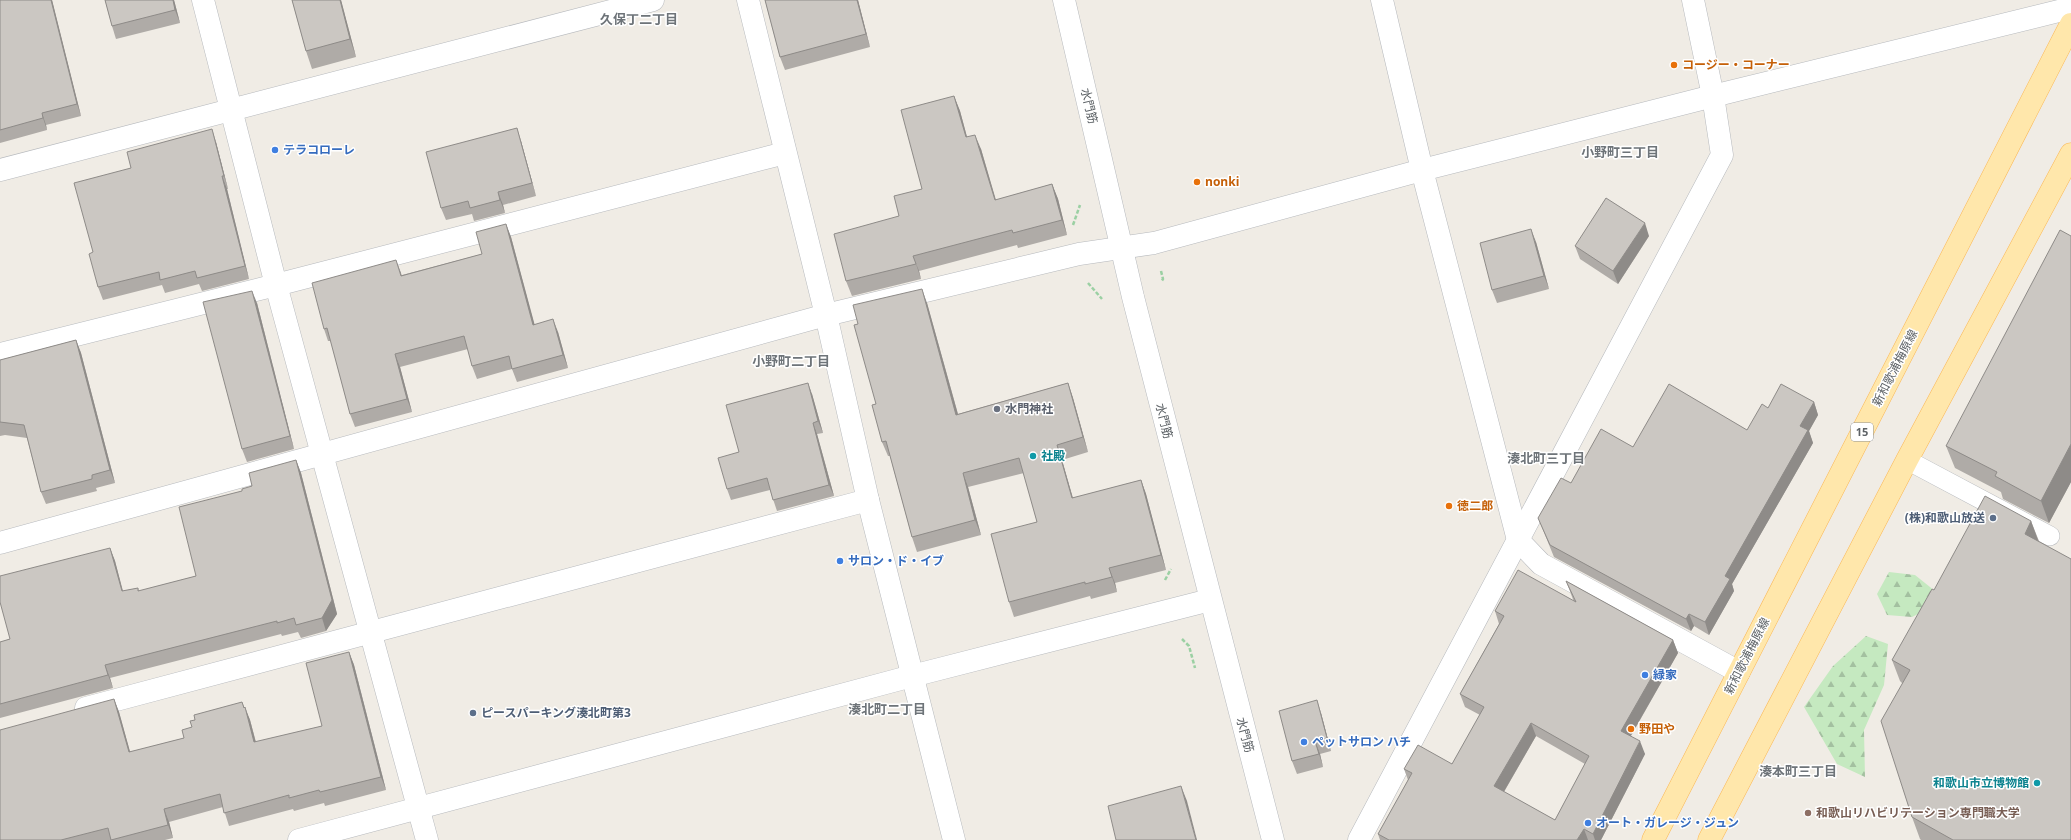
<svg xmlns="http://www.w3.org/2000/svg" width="2071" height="840" font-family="'Open Sans','Noto Sans JP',sans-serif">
  <defs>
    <pattern id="forest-firs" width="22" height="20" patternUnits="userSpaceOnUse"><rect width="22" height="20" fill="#c5e9c0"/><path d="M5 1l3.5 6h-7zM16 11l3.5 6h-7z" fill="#a3c0a0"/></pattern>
  </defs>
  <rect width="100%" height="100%" fill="#f0ece5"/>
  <!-- forest -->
  <g fill="url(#forest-firs)">
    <polygon points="1889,572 1915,575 1935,591 1934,606 1912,617 1887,615 1877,594"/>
    <polygon points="1866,636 1888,644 1884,685 1864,730 1865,777 1837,764 1804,707 1833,666"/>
  </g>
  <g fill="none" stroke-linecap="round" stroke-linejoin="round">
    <!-- service casing -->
    <g stroke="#b6b9bd" stroke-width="20">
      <polyline id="service" points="1907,460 2050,536"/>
    </g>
    <!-- minor casing -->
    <g stroke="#b6b9bd" stroke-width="23">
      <g id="minor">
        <polyline points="203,0 276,285 427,840"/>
        <polyline points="748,0 826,315 868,500 954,840"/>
        <polyline points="1382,0 1422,170 1518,540 1541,564 1739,672"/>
        <polyline points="0,170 653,0"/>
        <polyline points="0,354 276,285 785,153"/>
        <polyline points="0,543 826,315 1079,254 1154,243 1422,170 1713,96 2071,8"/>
        <polyline points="86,708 868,500"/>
        <polyline points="299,840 912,676 1210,600"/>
        <polyline points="1359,840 1722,155 1713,96 1693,0"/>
      </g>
    </g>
    <!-- tertiary casing -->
    <g stroke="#b6b9bd" stroke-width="23">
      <polyline id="tertiary" points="1064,0 1133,297 1273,840"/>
    </g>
    <!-- primary casing -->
    <g stroke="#fbb753" stroke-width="23">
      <g id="primary">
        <polyline points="1653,840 2071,24"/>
        <polyline points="1709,840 1907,460 2071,154"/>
      </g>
    </g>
    <!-- path -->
    <g stroke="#9bd0a3" stroke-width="2.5" stroke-dasharray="4 2" stroke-linecap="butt">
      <polyline points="1073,225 1080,205"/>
      <polyline points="1161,271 1163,279 1161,282"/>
      <polyline points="1088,283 1102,299"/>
      <polyline points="1165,580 1171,569"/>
      <polyline points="1182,639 1189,646 1195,668"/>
    </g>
    <!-- service -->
    <use href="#service" stroke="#fff" stroke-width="19"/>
    <!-- minor -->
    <use href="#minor" stroke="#fff" stroke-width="22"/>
    <!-- tertiary -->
    <use href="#tertiary" stroke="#fff" stroke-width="22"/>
    <!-- primary -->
    <use href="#primary" stroke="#ffe7ab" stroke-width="22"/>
  </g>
  <!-- wall -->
  <g fill="#afaba7" fill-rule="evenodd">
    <polygon points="0,0 52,0 81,116 46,125 47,130 0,143"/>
    <polygon points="105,0 174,0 180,23 116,39 112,26"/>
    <polygon points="292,0 341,0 356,57 312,69 306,51"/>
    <polygon points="765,0 858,0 870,47 785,70 780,57"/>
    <polygon points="954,96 960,111 967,137 981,149 996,200 1052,184 1058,199 1067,235 1018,248 1017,245 919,271 921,279 852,296 846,281 922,189"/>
    <polygon points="521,141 536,196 503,205 505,213 474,221 472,214 446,220 441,208"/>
    <polygon points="216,142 228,189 227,189 249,279 202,291 199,284 165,293 162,285 103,300 98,287 93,252 131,168"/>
    <polygon points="506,224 511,237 534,324 558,332 568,368 517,382 512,369 477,379 472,366 468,349 400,367 412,412 355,427 350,414 331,341 328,341 324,329 402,275 482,254"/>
    <polygon points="1649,236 1618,284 1580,259 1575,246"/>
    <polygon points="2071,236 2071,482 2049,523 2003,499 2001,492 1955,468 1946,446"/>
    <polygon points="1536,242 1549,289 1497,303 1492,290"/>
    <polygon points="257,303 294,449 247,462 242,449"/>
    <polygon points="927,303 958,414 1068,383 1073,398 1088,452 1062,460 1073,498 1141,480 1146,494 1166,570 1115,583 1117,592 1091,599 1090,596 1014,617 1009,602 1037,522 1024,473 968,487 981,535 917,552 912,537 890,456 888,456 882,442 876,404"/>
    <polygon points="76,340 81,353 115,483 96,488 97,491 46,504 41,492 27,438 5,435 0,436 0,360"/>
    <polygon points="812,394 823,433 817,434 834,496 777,511 770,490 731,500 727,489 739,452"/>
    <polygon points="1814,402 1818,415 1809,431 1813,443 1732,584 1734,591 1709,635 1694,626 1691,631 1554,557 1543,530 1538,518 1571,483 1633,447 1747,430 1768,408"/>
    <polygon points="296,460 301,473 337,614 326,631 301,638 298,632 282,636 281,634 110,678 113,688 0,718 0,642 10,639 110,548 115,561 123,591 138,588 139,591 196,576 242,491 252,486"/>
    <polygon points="2031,521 2039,541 2071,840 1921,840 1920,839 1912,817 1902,683 1900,681 1892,660 1934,590"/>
    <path d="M1566 581 1673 640 1678 653 1631 736 1645 754 1601 840H1380L1378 834 1408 780 1404 769 1452 764 1480 715 1465 707 1460 694 1499 624 1495 611 1574 602ZM1536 736 1585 764 1555 820 1504 792Z"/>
    <polygon points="349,652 354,665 386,790 325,806 324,803 294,811 293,809 229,826 223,807 169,822 173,838 165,840 0,840 114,699 119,712 130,752 184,738 192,727 195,720 242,702 250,720 256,742 322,726"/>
    <polygon points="1321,713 1331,751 1320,754 1323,767 1297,774 1292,761"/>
  </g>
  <!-- shaded-wall -->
  <g fill="#8e8b88">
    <polygon points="51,0 52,0 81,116 77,104"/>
    <polygon points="173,0 174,0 180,23 175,10"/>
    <polygon points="340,0 341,0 356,57 350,39"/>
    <polygon points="857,0 858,0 870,47 866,34"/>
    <polygon points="954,96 960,111 971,152 966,137"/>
    <polygon points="42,113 46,125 47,130 43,118"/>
    <polygon points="517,128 521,141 536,196 532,183"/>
    <polygon points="212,129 216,142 228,189 224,176"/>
    <polygon points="975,135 981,149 1000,215 995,200"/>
    <polygon points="222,176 227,189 249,279 245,266"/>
    <polygon points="1052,184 1058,199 1067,235 1062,220"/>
    <polygon points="498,192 503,205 505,213 500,200"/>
    <polygon points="1645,223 1649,236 1618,284 1613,271"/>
    <polygon points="506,224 511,237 538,337 533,325"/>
    <polygon points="1531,229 1536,242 1549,289 1544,276"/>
    <polygon points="913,256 919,271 921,279 916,264"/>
    <polygon points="396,260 401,273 405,288 401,276"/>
    <polygon points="922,289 927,303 962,429 956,415"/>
    <polygon points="252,291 257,303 294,449 290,436"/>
    <polygon points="553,319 558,332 568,368 563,355"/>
    <polygon points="76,340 81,353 115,483 110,470"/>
    <polygon points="395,354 400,367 412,412 407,399"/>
    <polygon points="808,383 812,394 823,433 818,421"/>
    <polygon points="1068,383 1073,398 1088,452 1083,437"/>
    <polygon points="1814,402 1818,415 1809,431 1813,443 1732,584 1734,591 1709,635 1705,622 1725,576 1800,426"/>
    <polygon points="813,423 817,434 834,496 829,485"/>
    <polygon points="2071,444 2071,482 2049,523 2041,501"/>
    <polygon points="1057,445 1062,460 1077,513 1072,498"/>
    <polygon points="296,460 301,473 337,614 326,631 322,618"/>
    <polygon points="963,473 968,487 981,535 975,520"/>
    <polygon points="1141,480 1146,494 1166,570 1161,555"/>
    <polygon points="2031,521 2039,543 2025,534"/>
    <polygon points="110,548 115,561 126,604 122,591"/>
    <polygon points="1109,568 1115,583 1117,592"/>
    <polygon points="1689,614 1694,626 1691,631 1686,619"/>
    <polygon points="1673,640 1678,653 1626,744 1621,731"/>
    <polygon points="349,652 354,665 386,790 381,777"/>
    <polygon points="105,665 110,678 113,688 108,675"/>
    <polygon points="114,699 119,712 134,766 129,752"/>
    <polygon points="1317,700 1321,713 1331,751 1327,738"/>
    <polygon points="245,707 250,720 259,755 254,742"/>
    <polygon points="1531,723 1536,736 1499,800 1494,786"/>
    <polygon points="1315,741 1320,754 1323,767"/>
    <polygon points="1640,741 1645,754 1601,840 1595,840 1593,834"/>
    <polygon points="1181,786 1187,801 1197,840 1196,840"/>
    <polygon points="164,809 169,822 173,838 168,825"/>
    <polygon points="1584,829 1588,840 1577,840"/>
  </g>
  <!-- building -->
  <g fill="#cbc7c2" stroke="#8e8b88" fill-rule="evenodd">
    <polygon points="0,0 51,0 77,104 42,113 43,118 0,130"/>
    <polygon points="105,0 173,0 175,10 112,26"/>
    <polygon points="292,0 340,0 350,39 306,51"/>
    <polygon points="765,0 857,0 866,34 780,57"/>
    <polygon points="954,96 966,137 975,135 995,200 1052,184 1062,220 1013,233 1012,230 913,256 916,264 846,281 834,234 899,216 894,196 922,189 901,110"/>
    <polygon points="517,128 532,183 498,192 500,200 470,208 468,201 441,208 426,152"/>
    <polygon points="212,129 224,176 222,176 245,266 197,278 195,271 160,280 159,272 98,287 89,254 93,252 74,183 131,168 127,152"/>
    <polygon points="1606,198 1645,223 1613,271 1575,246"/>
    <polygon points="506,224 533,325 553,319 563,355 512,369 509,356 472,366 464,336 395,354 407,399 350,414 327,328 324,329 312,283 396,260 401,276 482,254 476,232"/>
    <polygon points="1531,229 1544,276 1492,290 1480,243"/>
    <polygon points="2060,230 2071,236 2071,444 2041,501 1995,476 1997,472 1946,446"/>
    <polygon points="922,289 956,415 1068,383 1083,437 1057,445 1072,498 1141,480 1161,555 1109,568 1112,577 1085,584 1085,582 1009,602 991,534 1037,522 1019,458 963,473 975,520 912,537 886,441 882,442 872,405 876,404 854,325 858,324 853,305"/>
    <polygon points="252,291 290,436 242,449 203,302"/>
    <polygon points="76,340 110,470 92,475 92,479 41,492 24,425 0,422 0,360"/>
    <polygon points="808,383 818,421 813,423 829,485 773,500 767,478 727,489 718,458 739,452 726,405"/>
    <polygon points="1669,384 1747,430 1762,404 1768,408 1781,384 1814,402 1800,426 1808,430 1725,576 1730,579 1705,622 1689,614 1686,619 1550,545 1538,518 1561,478 1571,483 1601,429 1633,447"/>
    <polygon points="296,460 332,600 322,618 296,625 294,618 277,623 277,621 105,665 108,675 0,704 0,642 10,639 0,602 0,576 110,548 122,591 138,588 138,591 196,576 179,507 242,491 242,489 252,486 249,473"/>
    <polygon points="1985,496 2031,521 2025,534 2071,559 2071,840 1953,840 1912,817 1881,721 1910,670 1892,660 1932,589 1934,590"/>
    <path d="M1518 570 1576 602 1566 581 1673 640 1621 731 1640 741 1593 834 1584 829 1577 840H1389L1378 834 1412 773 1404 769 1418 745 1452 764 1484 707 1460 694 1504 616 1495 611ZM1531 723 1589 756 1555 820 1494 786Z"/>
    <polygon points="349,652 381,777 320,792 319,790 289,798 289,795 224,813 220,794 164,809 168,825 111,840 108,828 61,840 0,840 0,730 114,699 129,752 184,738 182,730 192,727 190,721 195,720 194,715 242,702 244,708 245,707 254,742 322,726 306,663"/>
    <polygon points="1317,700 1327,738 1315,741 1319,754 1292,761 1279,711"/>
    <polygon points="1181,786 1196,840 1116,840 1108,806"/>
  </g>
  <!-- markers -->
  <g fill="#e8710a" stroke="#fff" stroke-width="1.5">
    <circle cx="1674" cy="65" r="4"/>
    <circle cx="1197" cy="182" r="4"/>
    <circle cx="1449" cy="506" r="4"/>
    <circle cx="1631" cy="729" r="4"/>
  </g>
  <g fill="#3f7fe0" stroke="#fff" stroke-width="1.5">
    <circle cx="275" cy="150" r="4"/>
    <circle cx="840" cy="561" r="4"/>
    <circle cx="1645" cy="675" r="4"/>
    <circle cx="1304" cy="742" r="4"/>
    <circle cx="1588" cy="823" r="4"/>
  </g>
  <circle fill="#6b7280" stroke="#fff" stroke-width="1.5" cx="997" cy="409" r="4"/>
  <g fill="#0f9aa8" stroke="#fff" stroke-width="1.5">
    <circle cx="1033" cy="456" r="4"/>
    <circle cx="2037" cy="783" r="4"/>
  </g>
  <g fill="#5c6f8a" stroke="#fff" stroke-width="1.5">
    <circle cx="1993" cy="518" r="4"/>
    <circle cx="473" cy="713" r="4"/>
  </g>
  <circle fill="#8d6e63" stroke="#fff" stroke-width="1.5" cx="1808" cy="813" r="4"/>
  <g text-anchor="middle" stroke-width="3" stroke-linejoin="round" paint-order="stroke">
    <!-- shield labels -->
    <rect fill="#fff" stroke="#8e9194" stroke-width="1" x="1851" y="423" width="22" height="18" rx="3"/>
    <g font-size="11" font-weight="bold" fill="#5d6266">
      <text x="1862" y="436">15</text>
    </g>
    <!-- food labels -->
    <g font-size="12" font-weight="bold" fill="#c56008" stroke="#fff" text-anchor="start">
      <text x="1682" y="69">コージー・コーナー</text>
      <text x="1205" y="186">nonki</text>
      <text x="1457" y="510">徳二郎</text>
      <text x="1639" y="733">野田や</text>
    </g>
    <!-- street labels -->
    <g font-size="12" fill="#5d6266" stroke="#fff">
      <text transform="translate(1089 106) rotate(77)" y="4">水門筋</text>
      <text transform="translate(1895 368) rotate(-63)" y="4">新和歌浦梅原線</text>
      <text transform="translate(1164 421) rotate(76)" y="4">水門筋</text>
      <text transform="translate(1747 656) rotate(-63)" y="4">新和歌浦梅原線</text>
      <text transform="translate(1245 735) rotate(75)" y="4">水門筋</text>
    </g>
    <!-- shop labels -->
    <g font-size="12" font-weight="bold" fill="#366cbe" stroke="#fff" text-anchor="start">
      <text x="283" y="154">テラコローレ</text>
      <text x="848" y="565">サロン・ド・イブ</text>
      <text x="1653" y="679">緑家</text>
      <text x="1312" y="746">ペットサロン ハチ</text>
      <text x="1596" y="827">オート・ガレージ・ジュン</text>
    </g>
    <!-- worship labels -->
    <g font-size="12" font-weight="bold" fill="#5b616d" stroke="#fff" text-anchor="start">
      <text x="1005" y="413">水門神社</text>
    </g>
    <!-- culture labels -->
    <g font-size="12" font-weight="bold" fill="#0d838f" stroke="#fff" text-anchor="start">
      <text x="1041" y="460">社殿</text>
      <text x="2029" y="787" text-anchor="end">和歌山市立博物館</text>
    </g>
    <!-- service labels -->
    <g font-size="12" font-weight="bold" fill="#4e5e75" stroke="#fff" text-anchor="end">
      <text x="1985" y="522">(株)和歌山放送</text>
      <text x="481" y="717" text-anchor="start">ピースパーキング湊北町第3</text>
    </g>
    <!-- education labels -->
    <g font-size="12" font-weight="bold" fill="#785e54" stroke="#fff" text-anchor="start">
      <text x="1816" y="817">和歌山リハビリテーション専門職大学</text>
    </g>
    <!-- neighbourhood labels -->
    <g font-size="13" font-weight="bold" fill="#6e7479" stroke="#fff">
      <text x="639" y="24">久保丁二丁目</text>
      <text x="1620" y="157">小野町三丁目</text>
      <text x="791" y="366">小野町二丁目</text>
      <text x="1546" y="463">湊北町三丁目</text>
      <text x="887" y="714">湊北町二丁目</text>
      <text x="1798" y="776">湊本町三丁目</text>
    </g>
  </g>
</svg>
